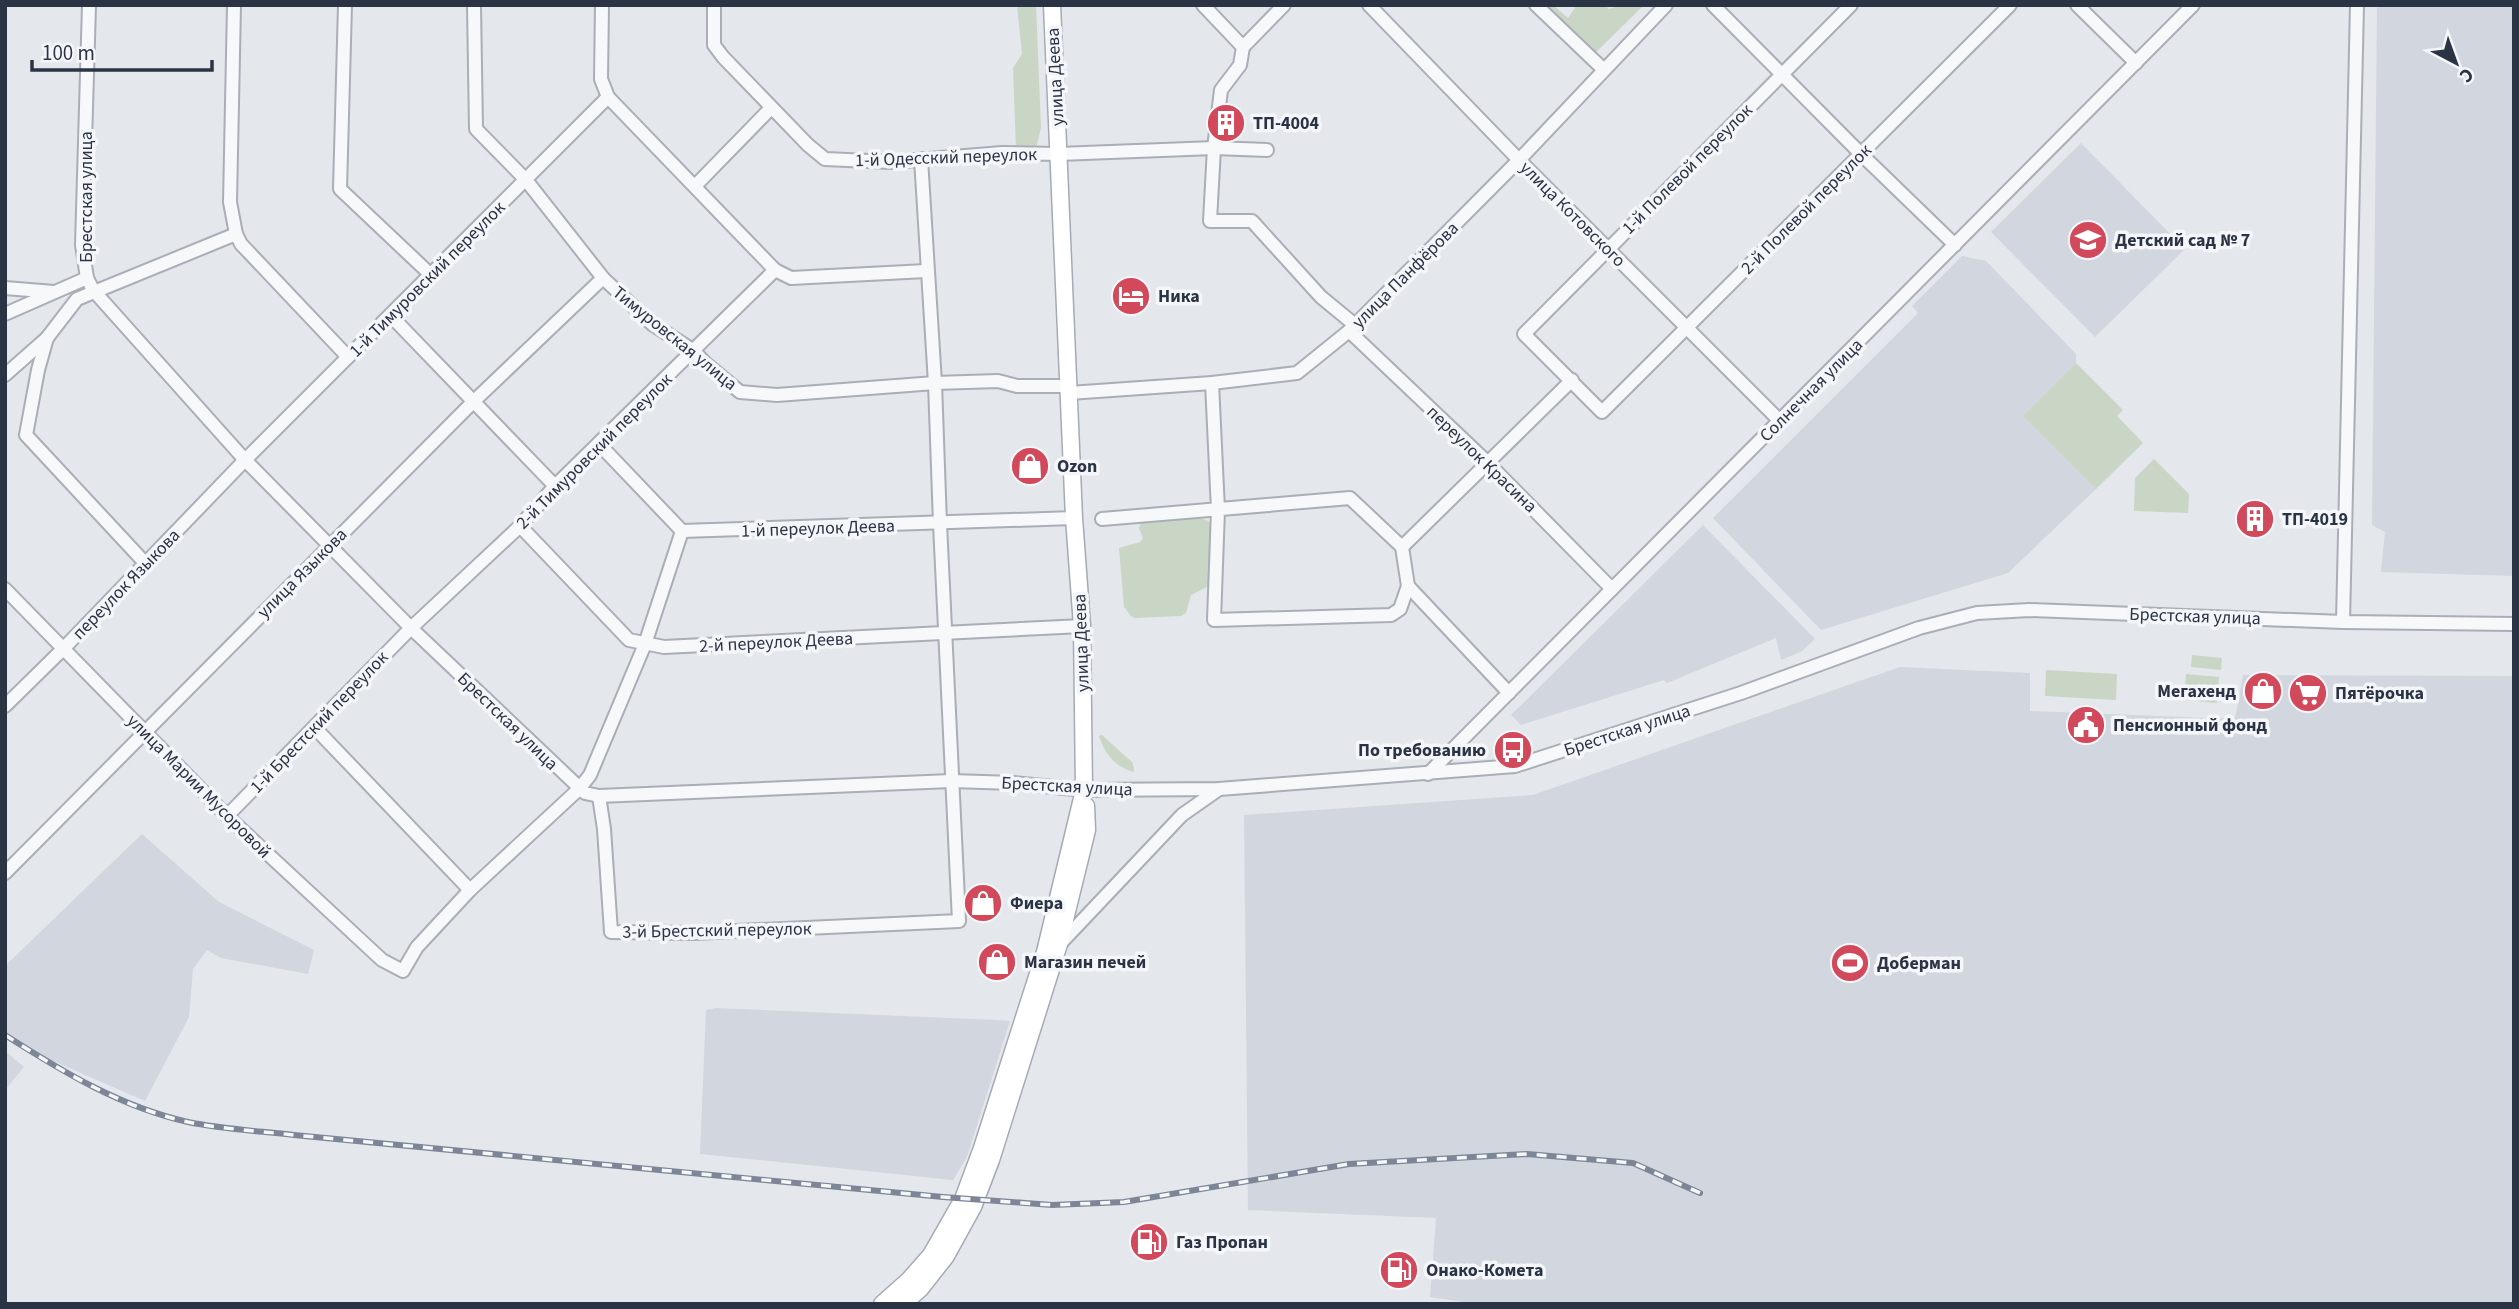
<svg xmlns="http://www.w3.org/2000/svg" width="2519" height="1309" font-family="'Source Sans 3',sans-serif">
  <rect width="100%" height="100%" fill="#e4e7ec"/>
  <!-- built -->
  <g fill="#d2d6de">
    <polygon points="2377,5 2514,5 2514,576 2381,572 2385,532 2372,525"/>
    <polygon points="2081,143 2185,249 2095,337 1991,232"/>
    <polygon points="1962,256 1986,261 2076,354 2076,363 2023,416 2096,489 2008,573 1821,630 1713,518 1918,313 1912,306"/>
    <polygon points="1703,525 1815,639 1802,651 1781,660 1776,638 1667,683 1664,680 1521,725 1511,715"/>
    <polygon points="1900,667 2030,673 2030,711 2235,719 2243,675 2514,676 2514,1304 1476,1304 1430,1297 1436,1218 1248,1210 1244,815 1533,795"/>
    <polygon points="142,834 219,902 314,950 308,974 221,958 207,950 193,969 189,1017 145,1101 19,1046 5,1034 5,966"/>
    <polygon points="716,1008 996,1020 1010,1021 967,1157 953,1180 700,1154 706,1010"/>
    <polygon points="5,1051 24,1067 5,1090"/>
  </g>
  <!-- green -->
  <g fill="#c9d6c5">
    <polygon points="1017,5 1036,5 1041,128 1036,149 1016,149 1013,68 1022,54"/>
    <polygon points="1542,5 1553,5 1568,18 1577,5 1605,5 1609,9 1621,5 1644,5 1593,55"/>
    <polygon points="2076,363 2123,410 2117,416 2143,443 2096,489 2023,416"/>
    <polygon points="2154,459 2189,494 2188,513 2134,511 2135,478"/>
    <polygon points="1198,517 1208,521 1216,529 1215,578 1209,586 1191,595 1186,613 1181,616 1135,618 1131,616 1124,607 1119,548 1140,542 1143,538 1139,528 1141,523 1158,519"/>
    <polygon points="2192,655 2222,658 2221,670 2191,667"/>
    <polygon points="2046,670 2117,674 2116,700 2045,696"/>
    <polygon points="2186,674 2219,677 2217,703 2184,700"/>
    <path d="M1102 735 1133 763 1134 772C1115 767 1105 754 1099 736Z"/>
  </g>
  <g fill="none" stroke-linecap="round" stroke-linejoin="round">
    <!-- minor casing -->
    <g stroke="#a9aeb7" stroke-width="16">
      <g id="minor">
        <polyline points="89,5 82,245 87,278 93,290 245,460 411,628 585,793 599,796 951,781 1014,783 1084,790 1219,789 1515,766 1741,693 1919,628 1977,613 2029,610 2343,622 2514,624"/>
        <polyline points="234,5 230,202 236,234 241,244 348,357"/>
        <polyline points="345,5 340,189 431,275"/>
        <polyline points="474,5 476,129 526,180 603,278 652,324 694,351 705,363 740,392 777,395 935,383 998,381 1017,386 1069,386"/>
        <polyline points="602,5 601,79 608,97 775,270 791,278 926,271"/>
        <polyline points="714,5 714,45 723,57 808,145 825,159 892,162 1002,153 1059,154 1214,148 1267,150"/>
        <polyline points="1203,5 1243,47"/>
        <polyline points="1369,5 1519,160 1780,421"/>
        <polyline points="1536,5 1603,69"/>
        <polyline points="1713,5 1861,154 1955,245"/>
        <polyline points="1851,5 1524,334 1602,412 2010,5"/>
        <polyline points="2077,5 2136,63"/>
        <polyline points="1243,47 1240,65 1221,90 1214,148 1210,221 1252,221 1321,297 1355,325"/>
        <polyline points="1243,47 1284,5"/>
        <polyline points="695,186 771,108"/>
        <polyline points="5,288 54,292"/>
        <polyline points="5,314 87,278"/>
        <polyline points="391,316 555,486"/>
        <polyline points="1349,331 1486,461 1612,589"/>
        <polyline points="5,375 47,338"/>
        <polyline points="1069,393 1212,383 1297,373 1349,331 1519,160 1666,5"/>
        <polyline points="599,444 682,531 1074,518"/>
        <polyline points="1102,519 1350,498 1402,547 1408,586 1400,609 1391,615 1214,620 1218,510 1212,383"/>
        <polyline points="520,526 629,640 664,647 1082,626"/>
        <polyline points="1402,547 1572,380"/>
        <polyline points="146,564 26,435 38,370 47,338 77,299 236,234"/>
        <polyline points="1408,586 1509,693"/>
        <polyline points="5,589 227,816 382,960 403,971 417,947 470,890 579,789 590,775 645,644 682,531"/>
        <polyline points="2343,622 2357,5"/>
        <polyline points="5,706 63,649 245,460 608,97"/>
        <polyline points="315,728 470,890"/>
        <polyline points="1428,774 2193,5"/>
        <polyline points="599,796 604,829 611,932 694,933 959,921 940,524 935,383 921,159"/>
        <polyline points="227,816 411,628 520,526 555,486 775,270"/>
        <polyline points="5,873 474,401 603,278"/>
        <polyline points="1060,944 1182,815 1219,789"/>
      </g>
    </g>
    <!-- major casing -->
    <g stroke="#a3abb8" stroke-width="19">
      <g id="major">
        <polyline points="882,1304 909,1280 931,1255 963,1199 982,1148 1045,952 1084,790 1082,626 1074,518 1052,5"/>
        <polyline points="903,1304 920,1289 946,1256 973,1207 991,1160 1059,944 1087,830 1086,806"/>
      </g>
    </g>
    <!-- minor -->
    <use href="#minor" stroke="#f7f8fa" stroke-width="12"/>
    <!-- major -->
    <use href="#major" stroke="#fff" stroke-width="16"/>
    <!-- rail casing -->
    <g stroke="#7d8696" stroke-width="6">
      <path id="rail" d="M5 1035C63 1072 121 1107 188 1122 222 1129 259 1131 294 1135L943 1197 1052 1205 1124 1202 1349 1164 1527 1154 1633 1163 1700 1193"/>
    </g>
    <!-- rail -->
    <use href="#rail" stroke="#f4f6f9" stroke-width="3.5" stroke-dasharray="10" stroke-linecap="butt"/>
  </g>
  <!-- icons -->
  <defs>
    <g id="building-disc" transform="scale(2.0125)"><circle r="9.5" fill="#d1495b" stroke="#f4f6f9"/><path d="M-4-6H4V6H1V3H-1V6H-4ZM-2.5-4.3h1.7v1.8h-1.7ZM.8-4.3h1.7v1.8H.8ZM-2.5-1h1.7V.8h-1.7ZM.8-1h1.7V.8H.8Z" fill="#fff"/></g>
    <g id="school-disc" transform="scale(2.0125)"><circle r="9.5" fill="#d1495b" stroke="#f4f6f9"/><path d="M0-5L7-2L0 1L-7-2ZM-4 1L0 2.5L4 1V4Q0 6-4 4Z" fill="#fff"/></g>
    <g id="hotel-disc" transform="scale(2.0125)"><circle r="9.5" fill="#d1495b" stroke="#f4f6f9"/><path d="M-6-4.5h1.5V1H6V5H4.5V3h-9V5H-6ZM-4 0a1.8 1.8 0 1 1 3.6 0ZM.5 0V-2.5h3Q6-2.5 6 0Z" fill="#fff"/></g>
    <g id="shop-disc" transform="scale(2.0125)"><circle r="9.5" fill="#d1495b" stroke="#f4f6f9"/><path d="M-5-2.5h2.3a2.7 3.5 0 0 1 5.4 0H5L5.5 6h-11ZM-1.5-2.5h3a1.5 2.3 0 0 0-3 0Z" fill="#fff"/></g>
    <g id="supermarket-disc" transform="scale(2.0125)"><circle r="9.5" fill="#d1495b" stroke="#f4f6f9"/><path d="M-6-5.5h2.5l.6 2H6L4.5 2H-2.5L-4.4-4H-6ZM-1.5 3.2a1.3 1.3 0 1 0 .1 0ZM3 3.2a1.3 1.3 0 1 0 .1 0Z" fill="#fff"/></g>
    <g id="civic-disc" transform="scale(2.0125)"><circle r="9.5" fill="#d1495b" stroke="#f4f6f9"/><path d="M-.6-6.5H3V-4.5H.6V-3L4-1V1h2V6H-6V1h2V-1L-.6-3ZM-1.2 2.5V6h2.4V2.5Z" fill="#fff"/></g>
    <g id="bus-disc" transform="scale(2.0125)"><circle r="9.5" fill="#d1495b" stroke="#f4f6f9"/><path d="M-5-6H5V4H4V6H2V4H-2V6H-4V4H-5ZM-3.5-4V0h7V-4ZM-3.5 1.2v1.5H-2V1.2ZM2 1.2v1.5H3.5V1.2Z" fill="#fff"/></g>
    <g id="stadium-disc" transform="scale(2.0125)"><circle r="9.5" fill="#d1495b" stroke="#f4f6f9"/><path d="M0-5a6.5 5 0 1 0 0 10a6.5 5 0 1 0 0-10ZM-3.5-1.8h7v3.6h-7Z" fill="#fff"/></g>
    <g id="fuel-disc" transform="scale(2.0125)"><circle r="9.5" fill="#d1495b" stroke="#f4f6f9"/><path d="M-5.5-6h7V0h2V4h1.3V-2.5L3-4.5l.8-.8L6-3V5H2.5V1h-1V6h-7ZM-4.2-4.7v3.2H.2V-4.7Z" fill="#fff"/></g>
  </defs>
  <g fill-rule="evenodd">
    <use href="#building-disc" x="1226" y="123"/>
    <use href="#school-disc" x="2088" y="240"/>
    <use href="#hotel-disc" x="1131" y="296"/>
    <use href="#shop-disc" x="1030" y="466"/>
    <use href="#building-disc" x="2255" y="519"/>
    <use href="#shop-disc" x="2263" y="691"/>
    <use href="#supermarket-disc" x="2308" y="693"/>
    <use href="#civic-disc" x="2086" y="725"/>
    <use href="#bus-disc" x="1513" y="750"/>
    <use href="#shop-disc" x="983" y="903"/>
    <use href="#shop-disc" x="997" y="962"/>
    <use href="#stadium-disc" x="1850" y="963"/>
    <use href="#fuel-disc" x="1149" y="1242"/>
    <use href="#fuel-disc" x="1399" y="1270"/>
  </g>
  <g text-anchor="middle" stroke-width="7" stroke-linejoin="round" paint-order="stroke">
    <!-- street labels -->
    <g font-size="18" fill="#2b3445" stroke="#f4f6f9">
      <text transform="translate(1055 77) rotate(-93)" y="6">улица Деева</text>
      <text transform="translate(946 157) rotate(-2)" y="6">1-й Одесский переулок</text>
      <text transform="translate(1687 169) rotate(-45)" y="6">1-й Полевой переулок</text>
      <text transform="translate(86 197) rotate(-90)" y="6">Брестская улица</text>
      <text transform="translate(1806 209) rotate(-45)" y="6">2-й Полевой переулок</text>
      <text transform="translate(1573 214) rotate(45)" y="6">улица Котовского</text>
      <text transform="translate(1405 275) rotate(-45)" y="6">улица Панфёрова</text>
      <text transform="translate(427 279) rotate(-45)" y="6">1-й Тимуровский переулок</text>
      <text transform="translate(675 338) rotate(39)" y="6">Тимуровская улица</text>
      <text transform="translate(1811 390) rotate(-45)" y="6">Солнечная улица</text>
      <text transform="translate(594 451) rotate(-45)" y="6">2-й Тимуровский переулок</text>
      <text transform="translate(1482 459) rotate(44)" y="6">переулок Красина</text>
      <text transform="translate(818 528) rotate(-2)" y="6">1-й переулок Деева</text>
      <text transform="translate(302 573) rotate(-45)" y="6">улица Языкова</text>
      <text transform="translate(126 584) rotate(-46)" y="6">переулок Языкова</text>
      <text transform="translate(2195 616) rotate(2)" y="6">Брестская улица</text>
      <text transform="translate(776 642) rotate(-3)" y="6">2-й переулок Деева</text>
      <text transform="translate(1081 643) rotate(-92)" y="6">улица Деева</text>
      <text transform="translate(508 721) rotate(44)" y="6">Брестская улица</text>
      <text transform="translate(319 722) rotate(-46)" y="6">1-й Брестский переулок</text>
      <text transform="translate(1627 730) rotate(-18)" y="6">Брестская улица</text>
      <text transform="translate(199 786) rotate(45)" y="6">улица Марии Мусоровой</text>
      <text transform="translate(1067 786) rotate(3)" y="6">Брестская улица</text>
      <text transform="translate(717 930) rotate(-1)" y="6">3-й Брестский переулок</text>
    </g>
    <!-- poi labels -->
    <g font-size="18" font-weight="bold" fill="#2b3445" stroke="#f4f6f9" text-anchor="start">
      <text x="1253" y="129">ТП-4004</text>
      <text x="2115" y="246">Детский сад № 7</text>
      <text x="1158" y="302">Ника</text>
      <text x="1057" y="472">Ozon</text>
      <text x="2282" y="525">ТП-4019</text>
      <text x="2236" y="697" text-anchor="end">Мегахенд</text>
      <text x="2335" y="699">Пятёрочка</text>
      <text x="2113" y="731">Пенсионный фонд</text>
      <text x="1486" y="756" text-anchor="end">По требованию</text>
      <text x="1010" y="909">Фиера</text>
      <text x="1024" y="968">Магазин печей</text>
      <text x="1877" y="969">Доберман</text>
      <text x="1176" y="1248">Газ Пропан</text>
      <text x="1426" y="1276">Онако-Комета</text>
    </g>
  </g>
  <!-- border -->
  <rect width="2519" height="1309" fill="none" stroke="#2b3445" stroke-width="14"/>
  <!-- north arrow -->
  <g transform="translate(2456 63) rotate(139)" stroke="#f4f6f9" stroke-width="5" paint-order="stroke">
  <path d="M0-5L12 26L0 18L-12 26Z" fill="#2b3445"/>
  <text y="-10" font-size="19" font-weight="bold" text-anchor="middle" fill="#2b3445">С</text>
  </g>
  <!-- scale -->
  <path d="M32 60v10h180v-10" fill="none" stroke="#2b3445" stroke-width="3.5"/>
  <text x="42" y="60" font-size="21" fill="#2b3445" stroke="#f4f6f9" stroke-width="5" paint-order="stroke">100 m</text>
</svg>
